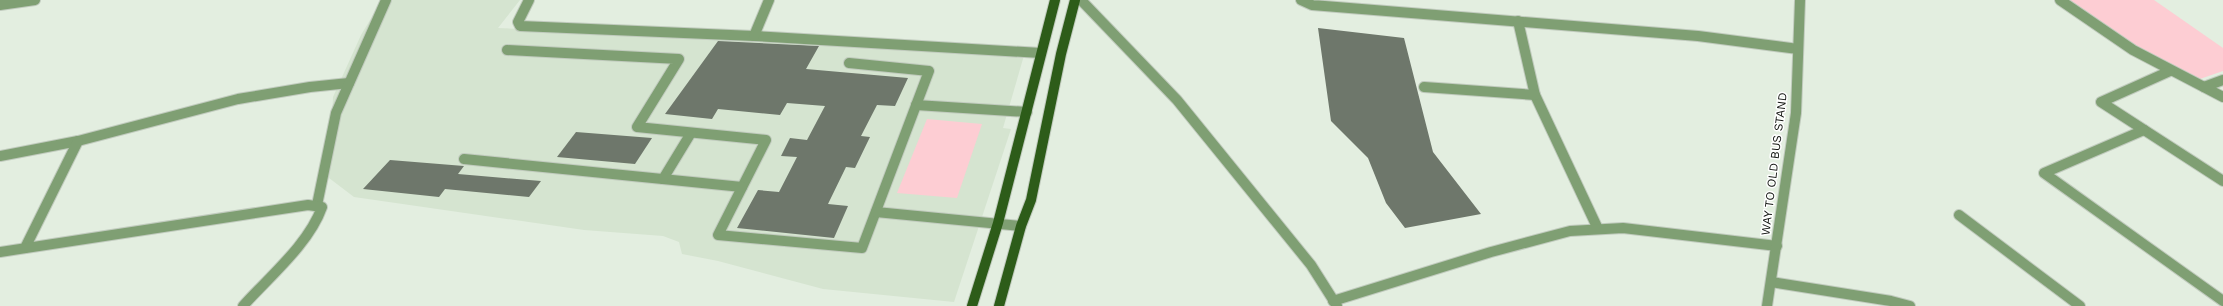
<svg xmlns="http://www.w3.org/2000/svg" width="2223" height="306" font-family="'Work Sans',sans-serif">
  <rect width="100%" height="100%" fill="#e3eee0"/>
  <!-- built -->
  <polygon fill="#d5e4d0" points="382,0 520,0 498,28 1025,52 1003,128 1011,129 954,302 823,289 718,261 682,254 679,242 663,236 584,230 354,197 329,178 333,97 361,35"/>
  <!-- green -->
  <g fill="#fdcdd3">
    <polygon points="2064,0 2154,0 2223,48 2223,71 2197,80 2170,71"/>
    <polygon points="927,119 982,124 957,198 897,193"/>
  </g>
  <!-- building -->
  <g fill="#6e776b">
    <polygon points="1318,28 1404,38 1433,152 1481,214 1405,228 1386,203 1368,158 1331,121"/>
    <polygon points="718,41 819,46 806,69 908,78 895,106 877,105 861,136 870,137 855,168 846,167 828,204 848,206 834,238 737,228 758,190 779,192 797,157 781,156 790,138 807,140 825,106 787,103 780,115 718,109 712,119 665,114"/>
    <polygon points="576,132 652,138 635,164 557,157"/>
    <polygon points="390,160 464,166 458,174 541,181 529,197 445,189 439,197 363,189"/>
  </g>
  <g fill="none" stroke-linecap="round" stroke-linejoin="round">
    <!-- minor casing -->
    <g stroke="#c1cbbe" stroke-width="12">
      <g id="minor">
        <polyline points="529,0 518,22 520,26 754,36 1041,53"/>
        <polyline points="1081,0 1177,100 1311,265 1337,306"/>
        <polyline points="1301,0 1312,5 1698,36 1798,49"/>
        <polyline points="2060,0 2133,50 2223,97"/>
        <polyline points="0,5 35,0"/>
        <polyline points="1518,21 1535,95 1598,229"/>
        <polyline points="754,36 769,0"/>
        <polyline points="507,50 679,59 637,127 766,140 718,235 862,248 929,71 849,63"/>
        <polyline points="2170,71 2101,102 2223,181"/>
        <polyline points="1424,87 1535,95"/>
        <polyline points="2204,87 2223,80"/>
        <polyline points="916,105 1027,112"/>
        <polyline points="2144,130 2044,173 2223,301"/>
        <polyline points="0,156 78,141 238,99 310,87 349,83"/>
        <polyline points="464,159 742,187"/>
        <polyline points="663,179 691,133"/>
        <polyline points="317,205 336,113 386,0"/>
        <polyline points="876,212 1021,226"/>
        <polyline points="1959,215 2080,306"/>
        <polyline points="25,248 78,141"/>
        <path d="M0 252 308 205 322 207C309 244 269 277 243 306"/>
        <polyline points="1771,282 1891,301 1910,306"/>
        <polyline points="1333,301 1491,252 1570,231 1623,228 1777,246"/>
        <polyline points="1767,306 1796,113 1800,0"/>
      </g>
    </g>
    <!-- major casing -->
    <g stroke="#c1cbbe" stroke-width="12">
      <g id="major">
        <polyline points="972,306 998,223 1055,0"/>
        <polyline points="999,306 1021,226 1031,200 1061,54 1075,0"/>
      </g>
    </g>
    <!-- minor -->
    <use href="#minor" stroke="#7f9f73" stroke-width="10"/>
    <!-- major -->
    <use href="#major" stroke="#2d5c19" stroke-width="10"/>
  </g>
  <g text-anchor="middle" stroke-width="3" stroke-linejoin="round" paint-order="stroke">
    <!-- street labels -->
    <g font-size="12" fill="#0f120e" stroke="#fff">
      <text transform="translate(1774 164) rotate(-83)" y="4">WAY TO OLD BUS STAND</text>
    </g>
  </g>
</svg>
